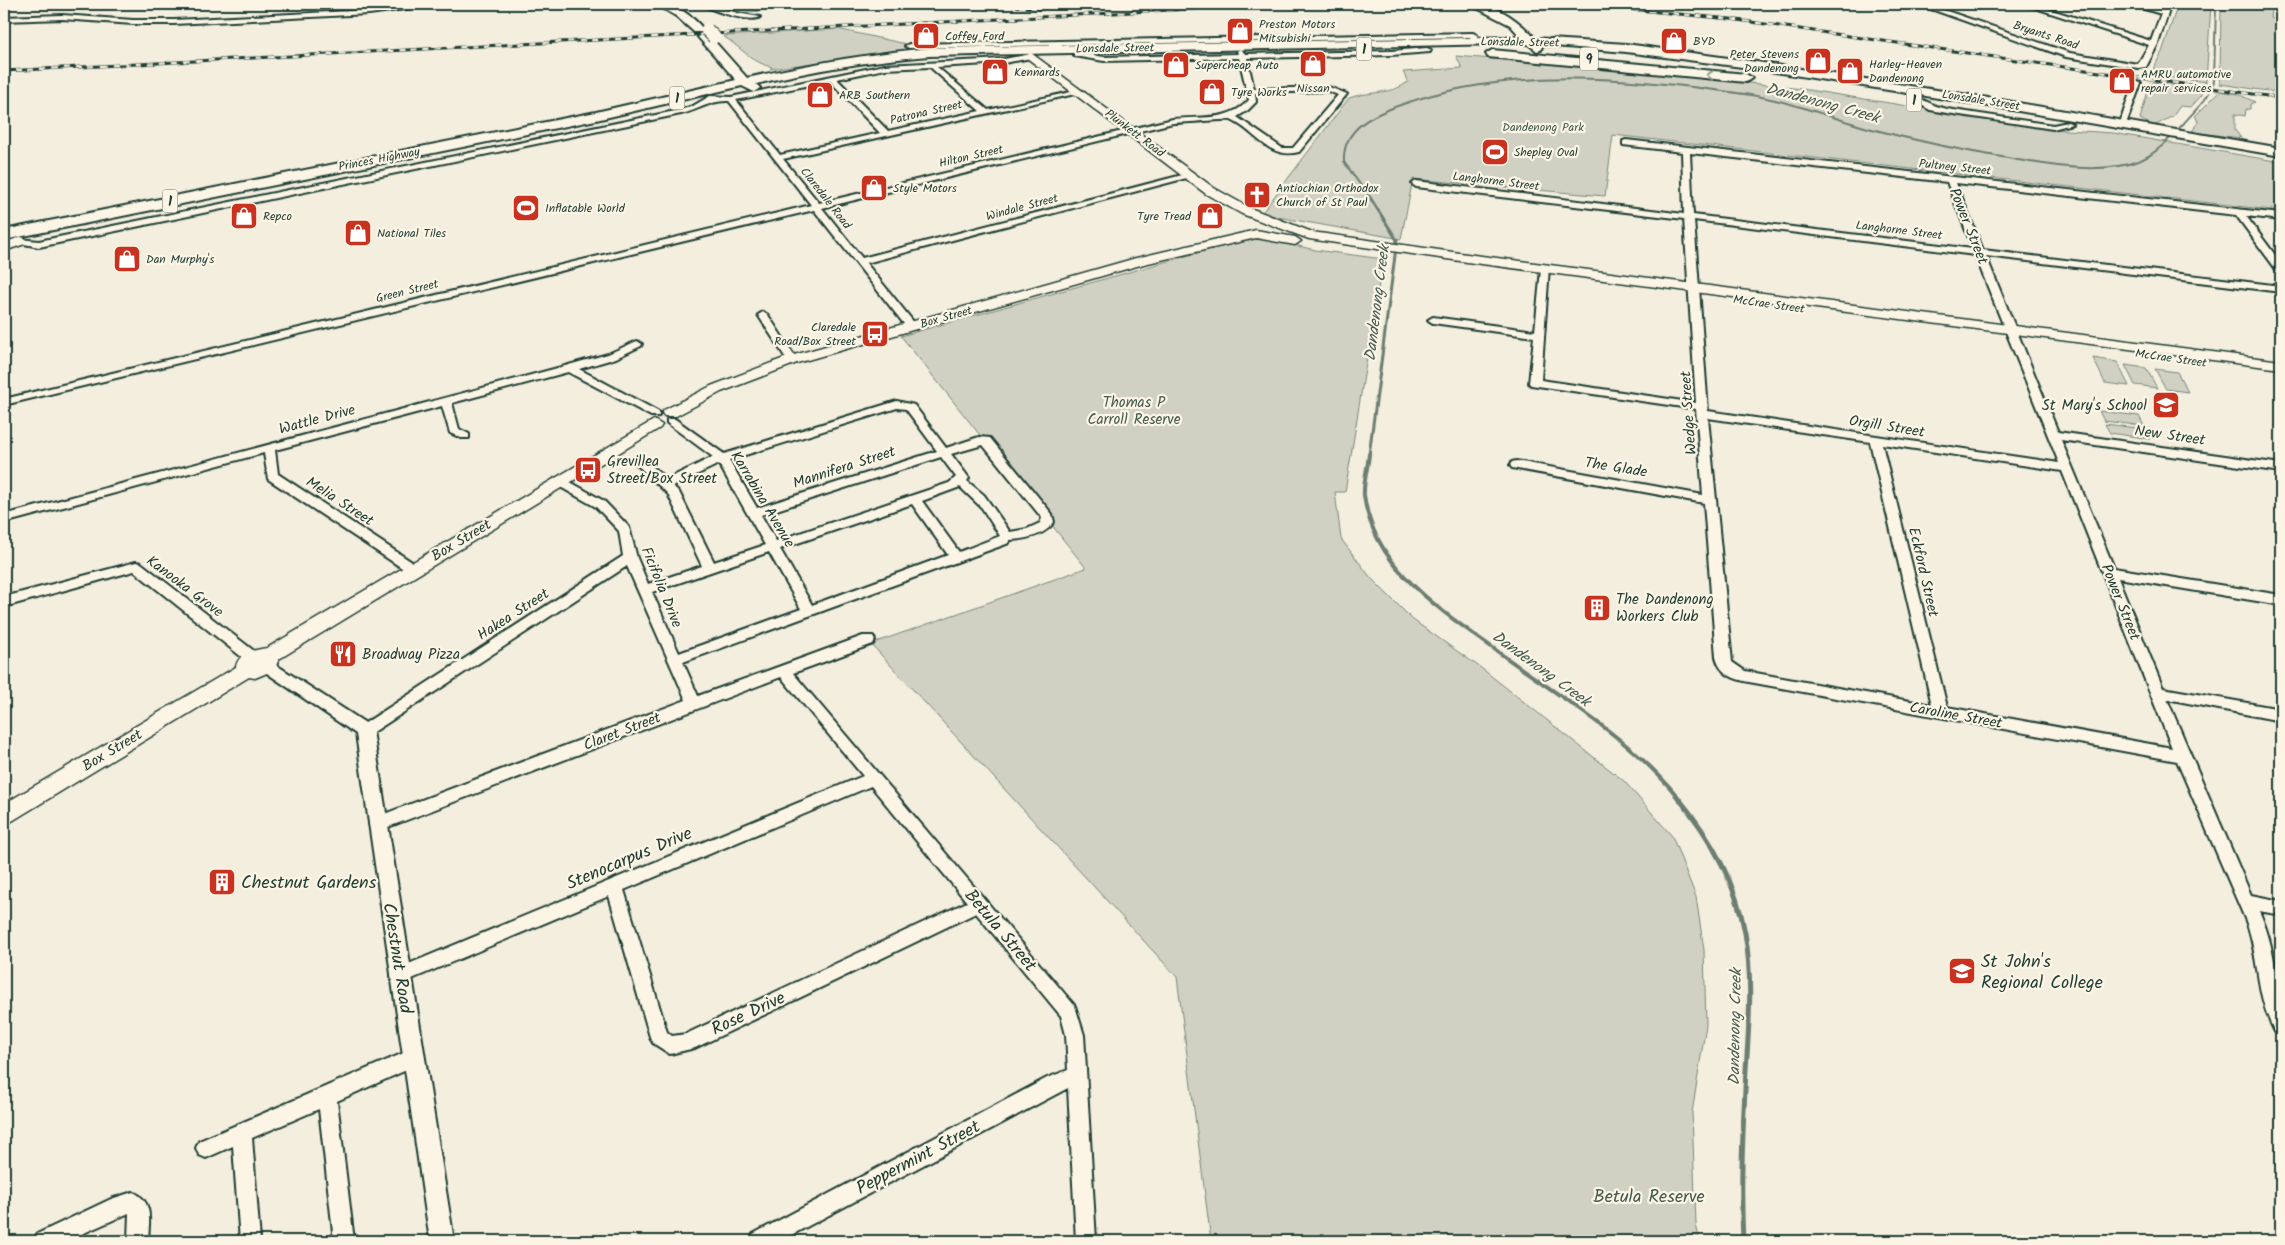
<svg xmlns="http://www.w3.org/2000/svg" width="2285" height="1245" font-family="Kalam,sans-serif">
  <rect width="100%" height="100%" fill="#f3eede"/>
  <filter id="ink" filterUnits="userSpaceOnUse"><feTurbulence type="fractalNoise" baseFrequency=".02" numOctaves="2"/><feDisplacementMap in="SourceGraphic" scale="10" xChannelSelector="R" yChannelSelector="G"/><feConvolveMatrix kernelMatrix="1 2 1 2 8 2 1 2 1" color-interpolation-filters="sRGB"/></filter>
  <g filter="url(#ink)">
    <!-- green -->
    <g fill="#d0d1c2" stroke="#78877b">
      <polygon points="712,4 733,4 761,11 737,13"/>
      <polygon points="2178,4 2211,4 2206,82 2150,75 2162,52"/>
      <polygon points="2221,4 2272,4 2270,18 2281,20 2281,93 2220,84"/>
      <path d="M837 29 906 44 907 50 770 69 772 67C754 64 739 46 723 36Z"/>
      <path d="M1456 56 1663 73 1802 89 2051 129 2113 133 2281 162V211L1613 135 1605 196 1413 179 1401 239 1261 214 1349 98C1368 91 1392 95 1408 82L1403 72 1462 68Z"/>
      <polygon points="2156,82 2203,89 2202,95 2191,107 2180,106 2173,116 2154,126 2140,119 2150,84"/>
      <polygon points="2220,91 2238,94 2255,102 2250,104 2250,109 2246,109 2245,116 2235,114 2235,130 2241,138 2192,132 2198,121 2195,116"/>
      <polygon points="1247,239 1273,240 1315,250 1383,259 1345,492 1335,492 1341,539 1371,578 1413,620 1481,668 1624,781 1672,836 1696,897 1704,950 1706,1025 1692,1113 1696,1225 1700,1241 1211,1241 1177,977 871,644 1086,568 901,336"/>
      <polygon points="2093,358 2117,362 2129,386 2105,383"/>
      <polygon points="2125,365 2146,368 2157,388 2135,385"/>
      <polygon points="2155,369 2177,372 2188,392 2166,389"/>
      <polygon points="2099,411 2139,416 2144,426 2104,421"/>
      <polygon points="2105,424 2145,429 2150,439 2110,433"/>
    </g>
    <g fill="none" stroke-linecap="round" stroke-linejoin="round">
      <!-- stream-far3 -->
      <path stroke="#6c7d72" stroke-width="2" d="M1369 197 1344 162C1342 127 1375 114 1403 104 1513 66 1631 77 1744 94 1787 100 1827 116 1868 128 1916 141 1964 151 2013 159 2053 166 2102 175 2141 160 2159 152 2171 137 2184 123 2196 109 2209 99 2214 81L2216 4"/>
      <!-- stream-far2 -->
      <polyline stroke="#6c7d72" stroke-width="3" points="1369,196 1397,240 1369,455"/>
      <!-- stream-far1 -->
      <path stroke="#6c7d72" stroke-width="4" d="M1369 454C1368 467 1363 483 1364 495 1373 570 1447 614 1501 654 1560 697 1631 739 1677 796"/>
      <!-- stream -->
      <path stroke="#6c7d72" stroke-width="5" d="M1676 795C1709 835 1736 882 1745 933 1753 979 1749 1024 1746 1070 1743 1128 1740 1183 1743 1241"/>
      <!-- minor casing -->
      <g stroke="#1f3d34" stroke-width="4">
        <g id="minor">
          <polygon points="423,4 442,4 369,14 174,24 133,24 62,19 4,21 4,17 62,15 133,20 174,20 369,10"/>
          <path d="M703 4H712L737 13 760 17C750 23 711 11 703 4Z"/>
          <polygon points="1917,4 1926,4 2070,53 2138,64 2149,45 2023,4 2032,4 2151,41 2161,14 2128,4 2138,4 2162,10 2165,4 2171,4 2158,44 2146,67 2138,68 2066,57"/>
          <polygon points="1473,33 1477,35 1479,43 1473,43 1470,37 909,48 905,46 909,44"/>
          <path d="M1427 48 1431 50 1430 52 1391 55 1247 58 1254 89 1329 87 1347 94 1299 152C1268 160 1256 131 1231 120 1227 119 1181 123 1173 123L822 208 862 258 1190 173 1194 176 866 263 916 325V329H908L814 210 4 405V399L811 205 729 101C710 100 699 110 681 114L39 247 19 243V239L39 241 680 110 693 106 710 96 731 97 885 65 1004 59 1031 54V58L1004 63 937 67 988 110 1080 90 1084 92 783 159 819 203 1173 119C1200 116 1229 122 1249 100L1239 58 1104 61 1074 56V52L1104 57 1238 54 1237 51 1241 49 1245 54 1391 51ZM930 67 980 111 888 131 837 79 885 69ZM830 81 880 133 780 155 736 100ZM1328 91 1338 95 1293 148H1282L1237 117 1248 110 1256 102 1255 93Z"/>
          <polygon points="2134,81 2141,83 2126,124 2119,126"/>
          <polygon points="1921,99 1936,106 1947,109 2053,125 2068,122 2072,124 2053,129 1947,113 1930,110 1918,103 1917,101"/>
          <path d="M1626 140 2281 214V220L2246 216 2281 263V273L2278 272 2236 215 1956 183 1983 250 2281 286V292L1986 256 2058 432 2281 464V472L2061 440 2114 568 2281 595V605L2118 578 2163 688 2281 709V721L2167 699 2251 895 2281 901V915L2259 911C2275 945 2281 997 2281 1034L2275 1032C2255 995 2260 959 2246 921L2177 761 1749 682C1733 679 1720 674 1716 657L1704 503 1512 468 1510 465 1512 462 1516 461 1703 495 1696 409 1531 385 1529 383 1534 337 1433 323 1428 320 1433 317 1535 331 1541 269 1549 267 1541 380 1696 403 1684 219 1416 187 1412 184 1416 181 1684 214 1682 152 1623 145V141ZM1690 153 1947 182 1973 249 1693 215ZM1694 220 1975 255 2059 463 1708 411ZM1708 418 1870 442 1932 705 1745 671 1732 662ZM1882 444 2062 471 2172 748 1947 707Z"/>
          <polygon points="763,312 768,315 797,360 796,362 788,362 787,360 758,315"/>
          <polygon points="637,341 642,344 641,346 616,358 579,369 659,412 659,416 651,416 568,372 452,403 459,429 469,434 469,438 461,438 450,433 442,406 275,450 278,474 418,566 420,569 418,572 408,572 268,479 264,453 4,523 4,515 565,366 608,354"/>
          <path d="M897 401 914 405 946 448 979 437 990 438 1052 514 1054 522C1045 536 1026 539 1010 540L1009 543 683 662 698 696 863 636H873L875 640 873 644 793 673 1075 1006 1084 1035 1096 1241H1076L1068 1088 780 1241H750L753 1234 1047 1078 1068 1070 1066 1035 1061 1016 976 913 695 1048 670 1054 653 1043 650 1037 609 896 400 984 394 982 391 976 394 970 863 776 781 677 383 829 377 831 371 829 369 824 371 819 686 700 627 566 369 735H359L357 731 359 727 623 556 619 531 596 507 555 484 553 481 555 478H563L604 501 629 527 637 558 648 584 702 566 668 494 634 462 636 459H644L667 479 713 457 667 423V419H675L724 454ZM897 408 906 409 937 451 757 508 729 460ZM983 445 1042 518 1040 523 1027 529 1010 532 984 495 967 481 969 478 951 454ZM941 457 956 477 949 483 776 541 761 515ZM719 464 765 545 714 562 679 492 673 486ZM960 487 982 508 1000 536 959 552 922 501ZM912 504 948 555 812 605 780 549ZM769 552 801 609 679 653 652 592ZM871 786 967 902 686 1034 672 1036 667 1032 624 890Z"/>
          <polygon points="136,562 141,563 258,654 260,658 258,662 248,662 134,571 4,607 4,597"/>
          <polygon points="413,1049 420,1052 422,1058 420,1064 337,1101 354,1241 334,1241 319,1109 252,1138 260,1241 240,1241 233,1146 206,1158 199,1155 196,1148 199,1141"/>
          <path d="M133 1192C154 1201 149 1222 148 1241H128L129 1213 66 1241H34L37 1234 111 1199Z"/>
        </g>
      </g>
      <!-- tertiary casing -->
      <g stroke="#1f3d34" stroke-width="4">
        <polygon id="tertiary" points="267,659 370,726 373,731 454,1241 430,1241 356,734 261,669 259,665 261,661"/>
      </g>
      <!-- secondary casing -->
      <g stroke="#1f3d34" stroke-width="3">
        <g id="secondary">
          <polygon points="1031,53 1214,188 1250,208 1312,232 1474,255 2281,361 2281,369 1474,263 1309,239 1242,214 1206,194 1027,58 1026,56"/>
          <polygon points="1256,230 1295,237 1301,241 1295,245 1256,238 1144,264 797,363 721,392 676,416 664,416 662,413 664,410 711,386 787,357 1136,258"/>
          <polygon points="20,237 25,238 26,241 25,244 4,251 4,243"/>
          <path d="M654 420 662 425 660 428 279 659 274 670 255 678 249 677 12 821 4 824V804L236 667C238 653 254 650 267 648Z"/>
        </g>
      </g>
      <!-- trunk casing -->
      <g stroke="#1f3d34" stroke-width="4">
        <g id="trunk">
          <path d="M656 4C675 3 692 15 704 30L702 32H694L676 16Z"/>
          <path d="M1469 4C1495 2 1518 20 1535 38L1626 44 1750 61 2001 100 2281 148V156L2001 108 1750 68 1626 52 1542 45 1541 50 1537 51 1528 44H1502L929 56C870 61 813 70 756 84L760 88 754 92 742 86 596 120 4 240V230L596 112 736 80 698 37 704 33 708 34 747 78C808 64 867 54 929 48L1521 37 1510 25Z"/>
          <polygon points="1492,50 1746,74 1752,78 1746,82 1488,57 1486,54"/>
        </g>
      </g>
      <!-- minor -->
      <use href="#minor" fill="#fcf5e5" fill-rule="evenodd"/>
      <!-- tertiary -->
      <use href="#tertiary" fill="#fcf5e5" fill-rule="evenodd"/>
      <!-- secondary -->
      <use href="#secondary" fill="#fcf5e5" fill-rule="evenodd"/>
      <!-- trunk -->
      <use href="#trunk" fill="#fcf5e5" fill-rule="evenodd"/>
      <!-- rail casing -->
      <g stroke="#1f3d34" stroke-width="3">
        <g id="rail">
          <polyline points="995,4 1042,9"/>
          <polyline points="1035,4 1094,7"/>
          <polyline points="1577,4 1730,19 2281,98"/>
          <polyline points="4,71 1285,4"/>
        </g>
      </g>
      <!-- rail -->
      <use href="#rail" stroke="#fcf5e5" stroke-width="2" stroke-dasharray="6" stroke-linecap="butt"/>
      <!-- trunk-bridge casing -->
      <g stroke="#1f3d34" stroke-width="15" stroke-linecap="butt">
        <polyline id="trunk-bridge" points="707,30 714,37"/>
      </g>
      <!-- trunk-bridge -->
      <use href="#trunk-bridge" stroke="#fcf5e5" stroke-width="13"/>
    </g>
    <!-- one-way arrows -->
    <defs><path id="oneway-chevron" d="M-2-3.5L2.5 0L-2 3.5" fill="none" stroke-width="1.6" stroke-linecap="round" stroke-linejoin="round" transform="scale(1.25)"/></defs>
    <use stroke="#8e998c" href="#oneway-chevron" transform="translate(1710 75) rotate(-174)"/>
  </g>
  <!-- icons -->
  <defs>
    <g id="shop-square" transform="scale(1.4375)"><rect x="-9" y="-9" width="18" height="18" rx="4" fill="#c8321e" stroke="#fcf5e5"/><path d="M-5-2.5h2.3a2.7 3.5 0 0 1 5.4 0H5L5.5 6h-11ZM-1.5-2.5h3a1.5 2.3 0 0 0-3 0Z" fill="#fff"/></g>
    <g id="stadium-square" transform="scale(1.4375)"><rect x="-9" y="-9" width="18" height="18" rx="4" fill="#c8321e" stroke="#fcf5e5"/><path d="M0-5a6.5 5 0 1 0 0 10a6.5 5 0 1 0 0-10ZM-3.5-1.8h7v3.6h-7Z" fill="#fff"/></g>
    <g id="church-square" transform="scale(1.4375)"><rect x="-9" y="-9" width="18" height="18" rx="4" fill="#c8321e" stroke="#fcf5e5"/><path d="M-1.2-6h2.4v3.5h3.3v2.4h-3.3V6h-2.4V-.1h-3.3v-2.4h3.3Z" fill="#fff"/></g>
    <g id="bus-square" transform="scale(1.4375)"><rect x="-9" y="-9" width="18" height="18" rx="4" fill="#c8321e" stroke="#fcf5e5"/><path d="M-5-6H5V4H4V6H2V4H-2V6H-4V4H-5ZM-3.5-4V0h7V-4ZM-3.5 1.2v1.5H-2V1.2ZM2 1.2v1.5H3.5V1.2Z" fill="#fff"/></g>
    <g id="school-square" transform="scale(1.4375)"><rect x="-9" y="-9" width="18" height="18" rx="4" fill="#c8321e" stroke="#fcf5e5"/><path d="M0-5L7-2L0 1L-7-2ZM-4 1L0 2.5L4 1V4Q0 6-4 4Z" fill="#fff"/></g>
    <g id="building-square" transform="scale(1.4375)"><rect x="-9" y="-9" width="18" height="18" rx="4" fill="#c8321e" stroke="#fcf5e5"/><path d="M-4-6H4V6H1V3H-1V6H-4ZM-2.5-4.3h1.7v1.8h-1.7ZM.8-4.3h1.7v1.8H.8ZM-2.5-1h1.7V.8h-1.7ZM.8-1h1.7V.8H.8Z" fill="#fff"/></g>
    <g id="restaurant-square" transform="scale(1.4375)"><rect x="-9" y="-9" width="18" height="18" rx="4" fill="#c8321e" stroke="#fcf5e5"/><path d="M-5-6h1v4h1v-4h1v4h1v-4h1v5L-1.5 .5V6h-2V.5L-5-1ZM5-6V6H3V1.5H1.5Q1.5-4 5-6Z" fill="#fff"/></g>
  </defs>
  <g fill-rule="evenodd">
    <use href="#shop-square" x="1240" y="31"/>
    <use href="#shop-square" x="926" y="36"/>
    <use href="#shop-square" x="1674" y="41"/>
    <use href="#shop-square" x="1818" y="61"/>
    <use href="#shop-square" x="1313" y="64"/>
    <use href="#shop-square" x="1176" y="65"/>
    <use href="#shop-square" x="1850" y="71"/>
    <use href="#shop-square" x="995" y="72"/>
    <use href="#shop-square" x="2122" y="81"/>
    <use href="#shop-square" x="1212" y="92"/>
    <use href="#shop-square" x="820" y="95"/>
    <use href="#stadium-square" x="1495" y="152"/>
    <use href="#shop-square" x="874" y="188"/>
    <use href="#church-square" x="1257" y="195"/>
    <use href="#stadium-square" x="526" y="208"/>
    <use href="#shop-square" x="244" y="216"/>
    <use href="#shop-square" x="1210" y="216"/>
    <use href="#shop-square" x="358" y="233"/>
    <use href="#shop-square" x="127" y="259"/>
    <use href="#bus-square" x="875" y="334"/>
    <use href="#school-square" x="2166" y="405"/>
    <use href="#bus-square" x="588" y="470"/>
    <use href="#building-square" x="1597" y="608"/>
    <use href="#restaurant-square" x="343" y="654"/>
    <use href="#building-square" x="222" y="882"/>
    <use href="#school-square" x="1962" y="971"/>
  </g>
  <g text-anchor="middle" stroke-width="4.5" stroke-linejoin="round" paint-order="stroke">
    <!-- far-poi labels -->
    <g font-size="12" fill="#1f3d34" stroke="#fcf5e5" text-anchor="start">
      <text x="1259" y="28">Preston Motors<tspan x="1259" dy="14">Mitsubishi</tspan></text>
      <text x="945" y="40">Coffey Ford</text>
      <text x="1693" y="45">BYD</text>
      <text x="1799" y="58" text-anchor="end">Peter Stevens<tspan x="1799" dy="14">Dandenong</tspan></text>
      <text x="1869" y="68">Harley-Heaven<tspan x="1869" dy="14">Dandenong</tspan></text>
      <text x="1195" y="69">Supercheap Auto</text>
      <text x="1014" y="76">Kennards</text>
      <text x="2141" y="78">AMRU automotive<tspan x="2141" dy="14">repair services</tspan></text>
      <text x="1313" y="92" text-anchor="middle">Nissan</text>
      <text x="1231" y="96">Tyre Works</text>
      <text x="839" y="99">ARB Southern</text>
      <text x="1514" y="156">Shepley Oval</text>
      <text x="893" y="192">Style Motors</text>
      <text x="1276" y="192">Antiochian Orthodox<tspan x="1276" dy="14">Church of St Paul</tspan></text>
      <text x="545" y="212">Inflatable World</text>
      <text x="263" y="220">Repco</text>
      <text x="1191" y="220" text-anchor="end">Tyre Tread</text>
      <text x="377" y="237">National Tiles</text>
      <text x="146" y="263">Dan Murphy's</text>
      <text x="856" y="331" text-anchor="end">Claredale<tspan x="856" dy="14">Road/Box Street</tspan></text>
    </g>
    <!-- far-street labels -->
    <g font-size="12" fill="#1f3d34" stroke="#fcf5e5">
      <text transform="translate(2046 35) rotate(18)" y="4">Bryants Road</text>
      <text transform="translate(1520 42) rotate(1)" y="4">Lonsdale Street</text>
      <text transform="translate(1115 48) rotate(-1)" y="4">Lonsdale Street</text>
      <text transform="translate(1981 100) rotate(9)" y="4">Lonsdale Street</text>
      <text transform="translate(926 112) rotate(-13)" y="4">Patrona Street</text>
      <text transform="translate(1135 133) rotate(37)" y="4">Plunkett Road</text>
      <text transform="translate(971 156) rotate(-13)" y="4">Hilton Street</text>
      <text transform="translate(379 159) rotate(-11)" y="4">Princes Highway</text>
      <text transform="translate(1955 167) rotate(6)" y="4">Pultney Street</text>
      <text transform="translate(1496 181) rotate(7)" y="4">Langhorne Street</text>
      <text transform="translate(826 198) rotate(52)" y="4">Claredale Road</text>
      <text transform="translate(1022 207) rotate(-15)" y="4">Windale Street</text>
      <text transform="translate(1899 230) rotate(7)" y="4">Langhorne Street</text>
      <text transform="translate(407 291) rotate(-14)" y="4">Green Street</text>
      <text transform="translate(1769 304) rotate(8)" y="4">McCrae Street</text>
      <text transform="translate(946 317) rotate(-16)" y="4">Box Street</text>
      <text transform="translate(2171 358) rotate(8)" y="4">McCrae Street</text>
    </g>
    <!-- far-park labels -->
    <g font-size="12" fill="#425b50" stroke="#fcf5e5">
      <text x="1543" y="131">Dandenong Park</text>
    </g>
    <!-- shield labels -->
    <g fill="#fcf5e5" stroke="#617469" stroke-width="1">
      <rect x="1356.5" y="37.5" width="15" height="23" rx="4"/>
      <rect x="1580" y="47.5" width="18" height="23" rx="4"/>
      <rect x="669.5" y="86.5" width="15" height="23" rx="4"/>
      <rect x="1906.5" y="88.5" width="15" height="23" rx="4"/>
      <rect x="162.5" y="189.5" width="15" height="23" rx="4"/>
    </g>
    <g font-size="14" font-weight="bold" fill="#1f3d34">
      <text x="1364" y="54">1</text>
      <text x="1589" y="64">9</text>
      <text x="677" y="103">1</text>
      <text x="1914" y="105">1</text>
      <text x="170" y="206">1</text>
    </g>
    <!-- street labels -->
    <g font-size="15" fill="#1f3d34" stroke="#fcf5e5">
      <text transform="translate(1969 226) rotate(68)" y="5">Power Street</text>
      <text transform="translate(1688 413) rotate(-94)" y="5">Wedge Street</text>
      <text transform="translate(317 419) rotate(-15)" y="5">Wattle Drive</text>
      <text transform="translate(1887 426) rotate(9)" y="5">Orgill Street</text>
      <text transform="translate(2170 435) rotate(8)" y="5">New Street</text>
      <text transform="translate(844 467) rotate(-18)" y="5">Mannifera Street</text>
      <text transform="translate(1616 467) rotate(9)" y="5">The Glade</text>
      <text transform="translate(763 499) rotate(59)" y="5">Karrabina Avenue</text>
      <text transform="translate(340 501) rotate(33)" y="5">Melia Street</text>
      <text transform="translate(461 540) rotate(-31)" y="5">Box Street</text>
      <text transform="translate(1924 572) rotate(77)" y="5">Eckford Street</text>
      <text transform="translate(185 586) rotate(37)" y="5">Kanooka Grove</text>
      <text transform="translate(662 587) rotate(68)" y="5">Ficifolia Drive</text>
      <text transform="translate(2121 602) rotate(68)" y="5">Power Street</text>
      <text transform="translate(513 614) rotate(-33)" y="5">Hakea Street</text>
      <text transform="translate(1956 715) rotate(10)" y="5">Caroline Street</text>
      <text transform="translate(622 731) rotate(-21)" y="5">Claret Street</text>
      <text transform="translate(112 750) rotate(-31)" y="5">Box Street</text>
    </g>
    <!-- park labels -->
    <g font-size="15" fill="#425b50" stroke="#fcf5e5">
      <text x="1134" y="407">Thomas P<tspan x="1134" dy="17">Carroll Reserve</tspan></text>
    </g>
    <!-- poi labels -->
    <g font-size="15" fill="#1f3d34" stroke="#fcf5e5" text-anchor="start">
      <text x="2147" y="410" text-anchor="end">St Mary's School</text>
      <text x="607" y="466">Grevillea<tspan x="607" dy="17">Street/Box Street</tspan></text>
      <text x="1616" y="604">The Dandenong<tspan x="1616" dy="17">Workers Club</tspan></text>
      <text x="362" y="659">Broadway Pizza</text>
    </g>
    <!-- water labels -->
    <g font-size="16" font-style="italic" fill="#465d53" stroke="#fcf5e5">
      <text transform="translate(1823 102) rotate(15)" y="6">Dandenong Creek</text>
      <text transform="translate(1376 303) rotate(-83)" y="6">Dandenong Creek</text>
      <text transform="translate(1542 668) rotate(36)" y="6">Dandenong Creek</text>
      <text transform="translate(1734 1027) rotate(-89)" y="6">Dandenong Creek</text>
    </g>
    <!-- near-street labels -->
    <g font-size="18" fill="#1f3d34" stroke="#fcf5e5">
      <text transform="translate(629 858) rotate(-23)" y="6">Stenocarpus Drive</text>
      <text transform="translate(1001 930) rotate(50)" y="6">Betula Street</text>
      <text transform="translate(398 958) rotate(81)" y="6">Chestnut Road</text>
      <text transform="translate(748 1013) rotate(-25)" y="6">Rose Drive</text>
      <text transform="translate(918 1157) rotate(-28)" y="6">Peppermint Street</text>
    </g>
    <!-- near-poi labels -->
    <g font-size="18" fill="#1f3d34" stroke="#fcf5e5" text-anchor="start">
      <text x="241" y="888">Chestnut Gardens</text>
      <text x="1981" y="967">St John's<tspan x="1981" dy="21">Regional College</tspan></text>
    </g>
    <!-- near-park labels -->
    <g font-size="18" fill="#425b50" stroke="#fcf5e5">
      <text x="1649" y="1202">Betula Reserve</text>
    </g>
  </g>
  <!-- margin -->
  <rect width="2285" height="1245" fill="none" stroke="#fcf5e5" stroke-width="20"/>
  <rect x="10" y="10" width="2265" height="1225" fill="none" stroke="#1f3d34" stroke-width="2" filter="url(#ink)"/>
</svg>
